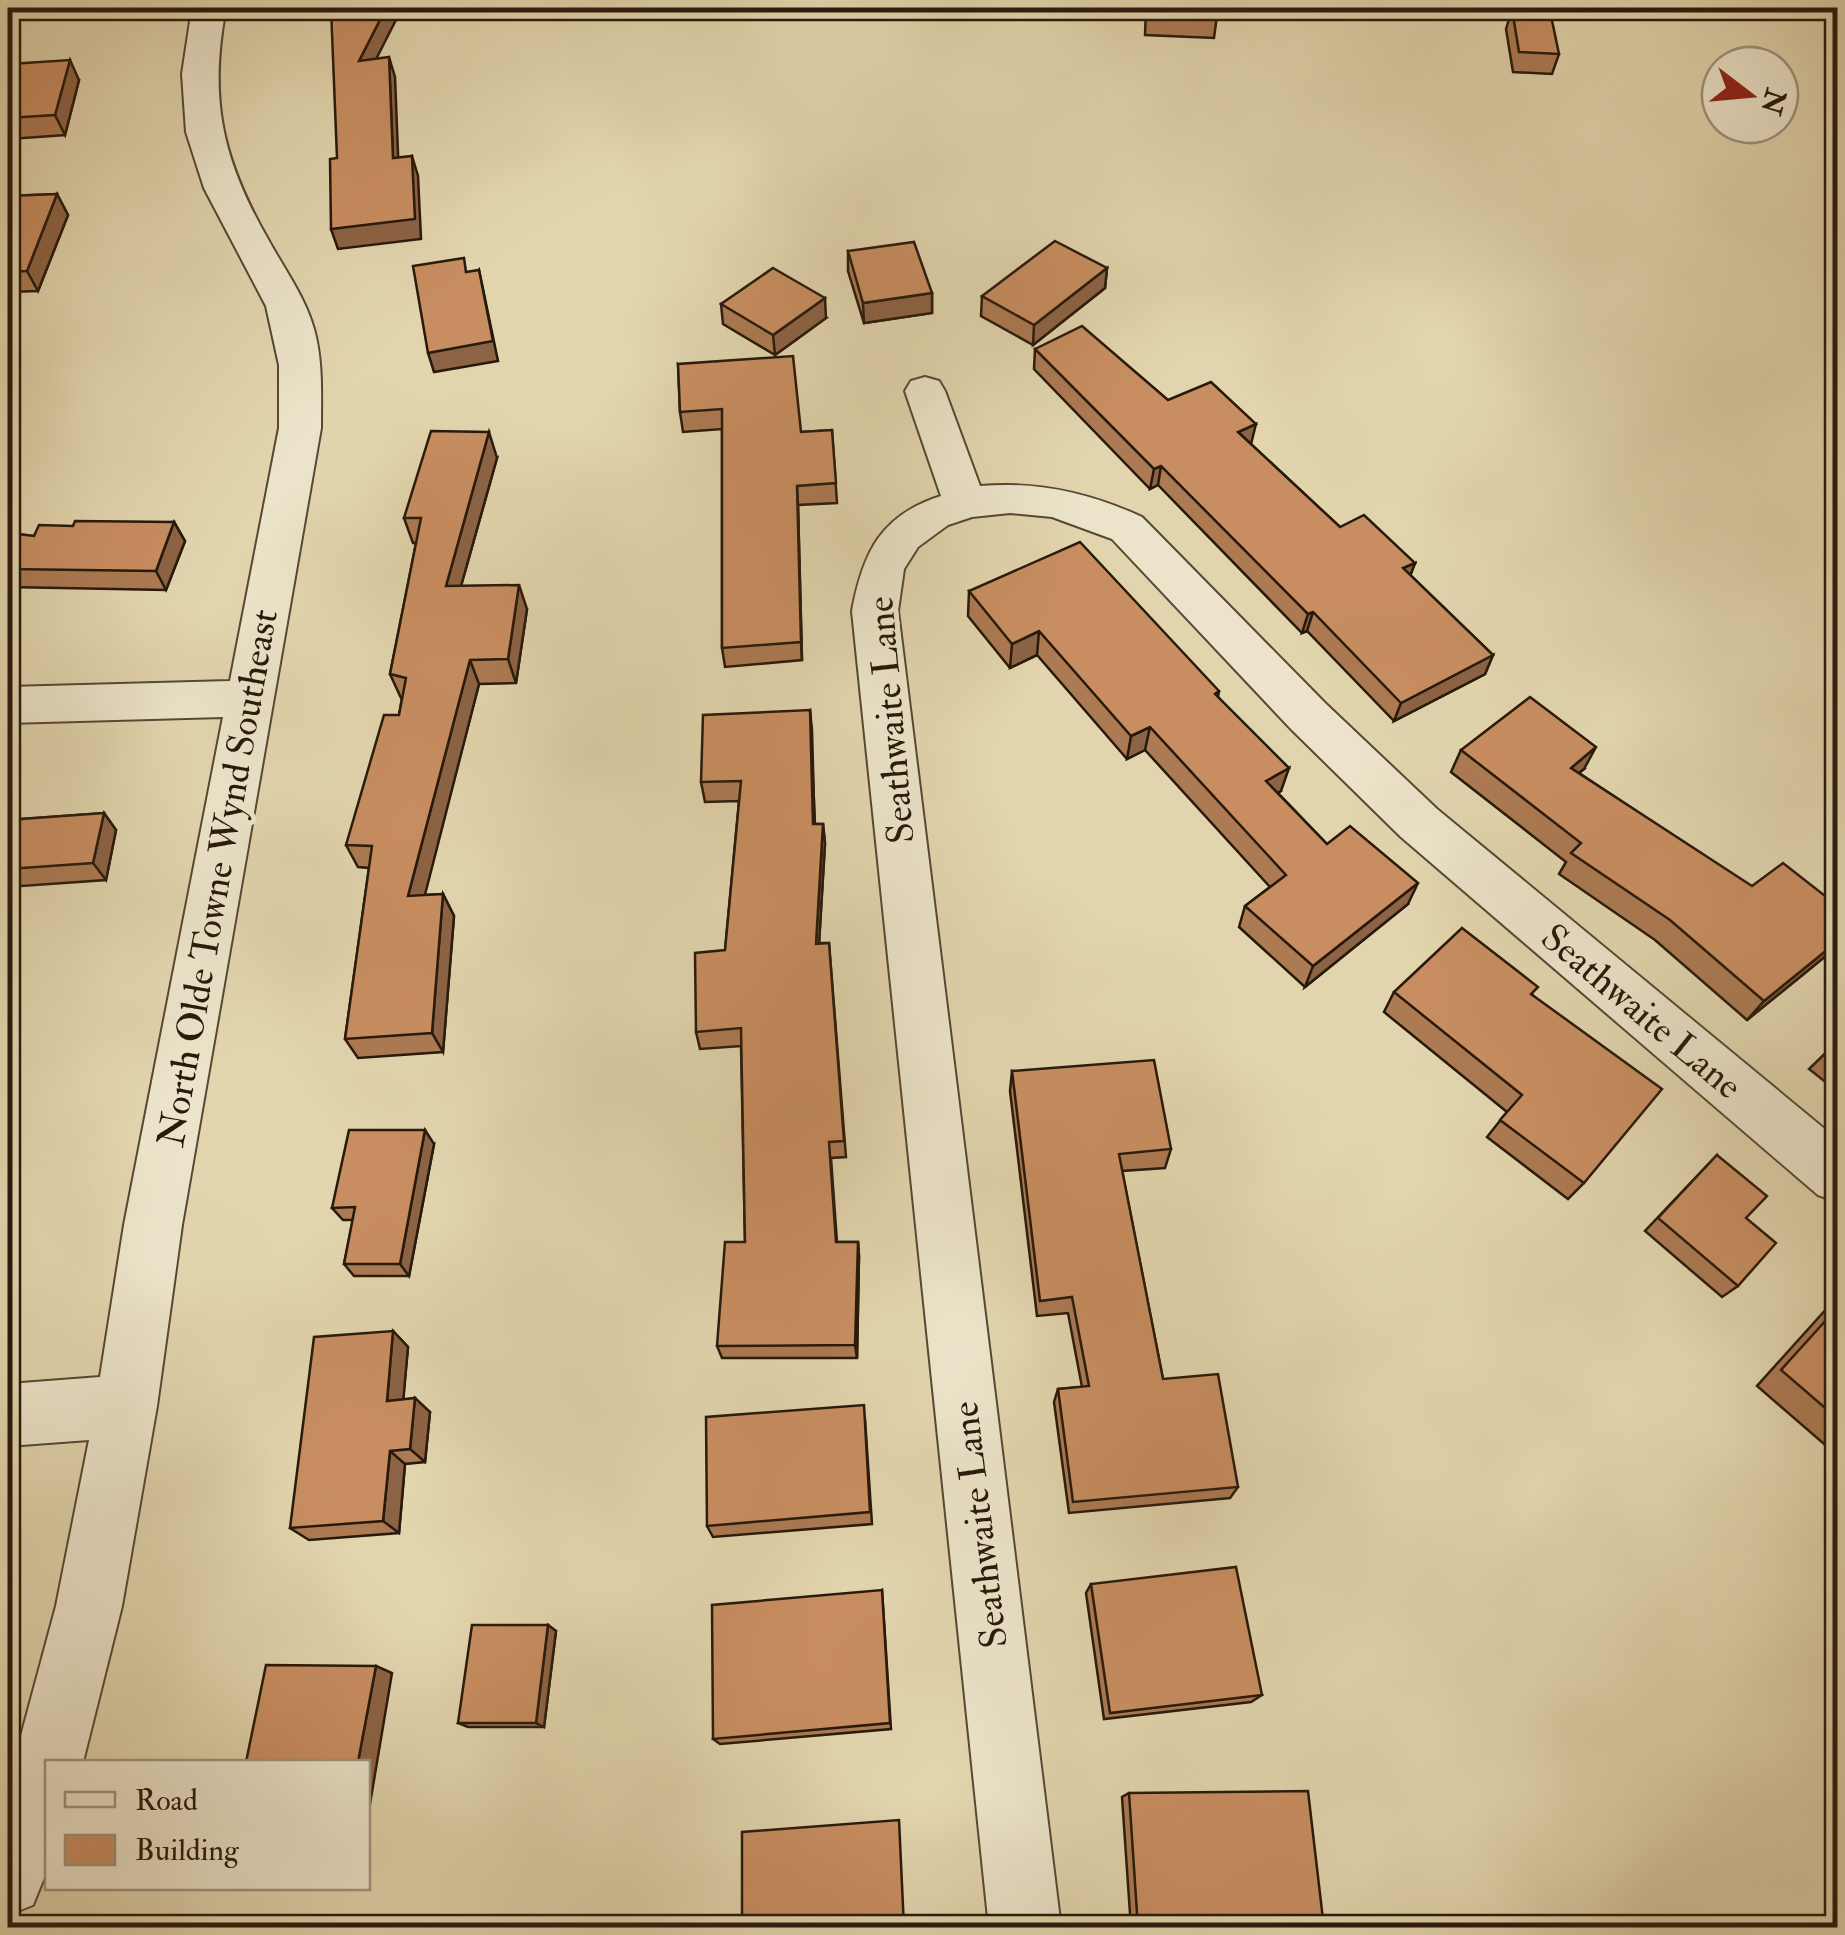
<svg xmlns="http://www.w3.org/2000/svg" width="1845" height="1935" font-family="'IM FELL Double Pica',serif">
  <rect width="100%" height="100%" fill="#e2d5ae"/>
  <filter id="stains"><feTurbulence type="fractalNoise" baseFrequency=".002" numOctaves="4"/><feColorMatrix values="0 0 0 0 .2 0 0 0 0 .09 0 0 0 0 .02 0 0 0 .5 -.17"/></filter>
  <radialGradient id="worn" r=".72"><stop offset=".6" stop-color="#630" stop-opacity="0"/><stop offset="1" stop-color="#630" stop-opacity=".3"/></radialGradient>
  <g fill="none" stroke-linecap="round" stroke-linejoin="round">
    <!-- minor casing -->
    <g stroke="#564834" stroke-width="4">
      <g id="minor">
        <path d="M192 8H226C208 100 223 161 269 241 285 270 305 297 314 329 323 361 321 395 321 428L182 1225 157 1406 122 1606 83 1762H48V1868L33 1905 8 1915V1784L56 1606 89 1440 8 1446V1384L100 1377 124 1225 223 717 8 723V687L230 681 279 428V365L266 306 204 188 186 132 182 74Z"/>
        <path d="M925 377 939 381 945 391 980 486C1038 481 1090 493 1142 517L1325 703 1437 809 1838 1140V1202L1818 1195 1401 837 1291 729 1112 539 1052 517 1010 513 972 517 948 525 918 547 904 569 898 611 1061 1928H989L852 611C863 552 881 515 941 496L905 391 911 381Z"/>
      </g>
    </g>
    <!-- minor -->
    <use href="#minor" fill="#ece4ca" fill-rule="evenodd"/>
  </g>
  <!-- wall -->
  <g fill="#ac7a53" stroke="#27190b" stroke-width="2.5">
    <polygon points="1146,8 1218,8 1214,38 1145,35"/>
    <polygon points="1512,9 1559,54 1552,74 1513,72 1506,29"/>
    <polygon points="8,71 79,80 65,135 10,139 8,135"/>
    <polygon points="57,194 68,215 38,291 8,292 8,196"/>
    <polygon points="848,251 932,293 932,313 864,323 848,271"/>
    <polygon points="1107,268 1105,288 1033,345 981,316 982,296"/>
    <polygon points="721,304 826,318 775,355 723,324"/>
    <polygon points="1035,349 1168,400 1251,444 1340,527 1415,563 1410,575 1493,655 1485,674 1394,721 1307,631 1302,633 1158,485 1150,489 1034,369"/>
    <polygon points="678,364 801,432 832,430 837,503 798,505 802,660 725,667 722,648 722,429 683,432 680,412"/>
    <polygon points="497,458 461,586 527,609 516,683 479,684 424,895 443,894 454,916 443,1052 358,1058 345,1039 369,868 358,867 346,845 399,715 402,698 401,698 390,674 416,543 413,543 404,518"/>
    <polygon points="174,522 185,541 166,590 8,587 8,533 34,536 73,526"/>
    <polygon points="969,591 1219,691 1218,697 1281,791 1278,793 1327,844 1408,904 1305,987 1239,927 1245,906 1270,887 1145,750 1127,759 1037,655 1010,668 968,616"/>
    <polygon points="810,710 815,824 823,824 825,843 819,943 829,943 846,1157 831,1158 837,1242 858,1242 859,1256 857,1358 722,1358 717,1346 745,1242 741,1046 700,1049 696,1032 725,950 739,801 705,802 701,782"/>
    <polygon points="1461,750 1584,769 1579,773 1838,946 1747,1020 1655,940 1559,874 1566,862 1451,772"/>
    <polygon points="104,813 116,830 106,880 8,887 8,820"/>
    <polygon points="1394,992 1533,995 1584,1183 1568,1199 1487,1137 1507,1112 1384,1012"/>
    <polygon points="1838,1041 1838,1092 1809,1069"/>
    <polygon points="1012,1071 1171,1149 1165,1168 1122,1171 1163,1379 1238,1487 1230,1498 1069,1513 1054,1402 1058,1389 1082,1387 1068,1313 1037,1316 1010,1091"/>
    <polygon points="434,1144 409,1276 354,1276 344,1264 353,1220 343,1220 332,1208"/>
    <polygon points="1717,1155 1746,1218 1738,1286 1722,1297 1645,1231"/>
    <polygon points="1838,1296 1838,1456 1757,1386"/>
    <polygon points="393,1331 408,1347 403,1399 430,1412 425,1462 405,1464 399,1533 309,1540 290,1528"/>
    <polygon points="865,1419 872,1524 713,1537 707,1526"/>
    <polygon points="1091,1584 1262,1695 1251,1702 1104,1719 1086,1593"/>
    <polygon points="882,1590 891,1729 720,1744 713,1739"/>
    <polygon points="548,1625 556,1631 544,1727 468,1727 458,1723"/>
    <polygon points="1129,1793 1324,1928 1131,1928 1122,1797"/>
  </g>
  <!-- shaded-wall -->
  <g fill="#8c6344" stroke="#27190b" stroke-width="2.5">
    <polygon points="386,8 402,8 365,81 359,61"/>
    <polygon points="389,57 395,77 399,178 393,158"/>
    <polygon points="70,60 79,80 65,135 55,115"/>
    <polygon points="412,156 418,176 421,239 338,249 331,229"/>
    <polygon points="57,194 68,215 38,291 27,271"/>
    <polygon points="1107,268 1105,288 1033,345 1034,325"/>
    <polygon points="479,270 498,361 434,372 428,353"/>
    <polygon points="932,293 932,313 864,323 863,303"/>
    <polygon points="825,298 826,318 775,355 773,335"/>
    <polygon points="1256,424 1251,444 1238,432"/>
    <polygon points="489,432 497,458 454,611 446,586"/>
    <polygon points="1161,466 1158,485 1150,489 1154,469"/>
    <polygon points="797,486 798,505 802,660 801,642"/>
    <polygon points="174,522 185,541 166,590 156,571"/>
    <polygon points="1415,563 1408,582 1403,568"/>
    <polygon points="519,585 527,609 516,683 508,659"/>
    <polygon points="1313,612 1307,631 1302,633 1308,614"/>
    <polygon points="1039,631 1037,655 1010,668 1012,644"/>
    <polygon points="1493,655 1485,674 1394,721 1401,703"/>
    <polygon points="470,660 479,684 419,918 408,896"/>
    <polygon points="810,710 812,730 815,843 813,824"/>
    <polygon points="1150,727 1145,750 1127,759 1131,736"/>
    <polygon points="1596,747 1584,769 1559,789 1571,768"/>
    <polygon points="1289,768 1281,791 1259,803 1266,781"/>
    <polygon points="104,813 116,830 106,880 93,863"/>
    <polygon points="823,824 825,843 818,962 816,944"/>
    <polygon points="1418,883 1408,904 1305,987 1313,966"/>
    <polygon points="443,894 454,916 443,1052 432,1033"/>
    <polygon points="1838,941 1838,946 1747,1020 1764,1001"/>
    <polygon points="425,1130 434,1144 409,1276 400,1264"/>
    <polygon points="858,1242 859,1256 857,1358 855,1345"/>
    <polygon points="393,1331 408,1347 402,1415 387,1401"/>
    <polygon points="415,1398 430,1412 425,1462 410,1449"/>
    <polygon points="390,1451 405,1464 399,1533 383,1521"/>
    <polygon points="548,1625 556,1631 544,1727 536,1723"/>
    <polygon points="376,1666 392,1673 368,1816 368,1762 358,1762"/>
  </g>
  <!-- building -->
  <g fill="#c88e61" stroke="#27190b" stroke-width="2.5">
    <polygon points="331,8 386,8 359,61 389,57 393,158 412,156 415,219 331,229 330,159 337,158"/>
    <polygon points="1148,8 1218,8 1218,18 1148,15"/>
    <polygon points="1512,9 1550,11 1559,54 1519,52"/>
    <polygon points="70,60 55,115 8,118 8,71 10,64"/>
    <polygon points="57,194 27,271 8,272 8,196"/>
    <polygon points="1055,241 1107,268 1034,325 982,296"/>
    <polygon points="914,242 932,293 863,303 848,251"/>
    <polygon points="464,258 466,272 479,270 493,341 428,353 413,266"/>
    <polygon points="773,268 825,298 773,335 721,304"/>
    <polygon points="1082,326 1168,400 1211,382 1256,424 1238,432 1340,527 1364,515 1415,563 1403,568 1493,655 1401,703 1313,612 1308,614 1161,466 1154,469 1035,349"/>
    <polygon points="793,356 801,432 832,430 836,483 797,486 801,642 722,648 722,409 680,412 678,364"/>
    <polygon points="431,431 489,432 446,586 519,585 508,659 470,660 408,896 443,894 432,1033 345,1039 372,846 346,845 384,715 399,715 406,678 390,674 421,518 404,518"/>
    <polygon points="75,521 174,522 156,571 8,569 8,533 34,536 39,525 73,526"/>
    <polygon points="1080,542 1219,691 1215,694 1289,768 1266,781 1327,844 1350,826 1418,883 1313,966 1245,906 1286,875 1150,727 1131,736 1039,631 1012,644 969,591"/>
    <polygon points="1530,697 1596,747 1571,768 1752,886 1783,863 1838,906 1838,941 1764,1001 1670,920 1571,853 1581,843 1461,750"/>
    <polygon points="810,710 813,824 823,824 816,944 829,943 844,1141 829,1142 836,1242 858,1242 855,1345 717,1346 725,1242 745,1242 741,1028 696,1032 695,953 725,950 741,781 701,782 703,715"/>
    <polygon points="104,813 93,863 8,869 8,820"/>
    <polygon points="1462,928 1538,987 1531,994 1662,1089 1584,1183 1500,1120 1522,1095 1394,992"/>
    <polygon points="1838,1042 1838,1064 1825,1054"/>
    <polygon points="1154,1060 1171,1149 1119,1154 1163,1379 1218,1374 1238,1487 1073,1502 1058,1389 1089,1386 1072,1297 1040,1301 1012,1071"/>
    <polygon points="349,1130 425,1130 400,1264 344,1264 355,1207 332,1208"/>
    <polygon points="1717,1155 1767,1196 1746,1218 1776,1243 1738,1286 1658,1218"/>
    <polygon points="1838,1307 1838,1419 1781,1370"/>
    <polygon points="393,1331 387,1401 415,1398 410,1449 390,1451 383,1521 290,1528 314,1337"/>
    <polygon points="864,1405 870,1512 707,1526 706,1417"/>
    <polygon points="1236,1567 1262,1695 1110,1713 1091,1584"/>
    <polygon points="882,1590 890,1723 713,1739 712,1605"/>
    <polygon points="472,1625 548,1625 536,1723 458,1723"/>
    <polygon points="266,1665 376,1666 358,1762 246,1762"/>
    <polygon points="1308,1791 1324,1928 1138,1928 1129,1793"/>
    <polygon points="899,1820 904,1928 742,1928 742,1832"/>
  </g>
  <g text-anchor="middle" stroke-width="10" stroke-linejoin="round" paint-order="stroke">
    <!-- street labels -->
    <g font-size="38" fill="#27190b" stroke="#ece4ca">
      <text transform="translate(890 720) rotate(-95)" y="13">Seathwaite Lane</text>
      <text transform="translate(217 878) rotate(-80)" y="13">North Olde Towne Wynd Southeast</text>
      <text transform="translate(1642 1011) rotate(40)" y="13">Seathwaite Lane</text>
      <text transform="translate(979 1525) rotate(-97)" y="13">Seathwaite Lane</text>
    </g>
  </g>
  <!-- margin -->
  <rect width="1845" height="1935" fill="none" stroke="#e2d5ae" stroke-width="40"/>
  <rect x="10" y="10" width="1825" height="1915" fill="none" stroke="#27190b" stroke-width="5"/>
  <rect x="20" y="20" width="1805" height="1895" fill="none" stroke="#27190b" stroke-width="2.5"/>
  <!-- legend -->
  <rect x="45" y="1760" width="325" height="130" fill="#ece4ca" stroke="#9d937e" stroke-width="2.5"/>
  <rect x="65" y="1792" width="50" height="15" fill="#ece4ca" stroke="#9d937e" stroke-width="2.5"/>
  <text x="135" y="1810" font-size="30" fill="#27190b">Road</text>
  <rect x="65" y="1835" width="50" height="30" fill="#c88e61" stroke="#9d937e" stroke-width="2.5"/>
  <text x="135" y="1860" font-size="30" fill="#27190b">Building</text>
  <!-- north arrow -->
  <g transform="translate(1750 95) rotate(106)"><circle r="48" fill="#ece4ca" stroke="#9d937e" stroke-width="2.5"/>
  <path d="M0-8L18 38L0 25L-18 38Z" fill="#8f2418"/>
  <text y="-15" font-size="28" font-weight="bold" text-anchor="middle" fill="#27190b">N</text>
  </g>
  <rect width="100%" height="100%" filter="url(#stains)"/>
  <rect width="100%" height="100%" fill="url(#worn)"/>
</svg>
